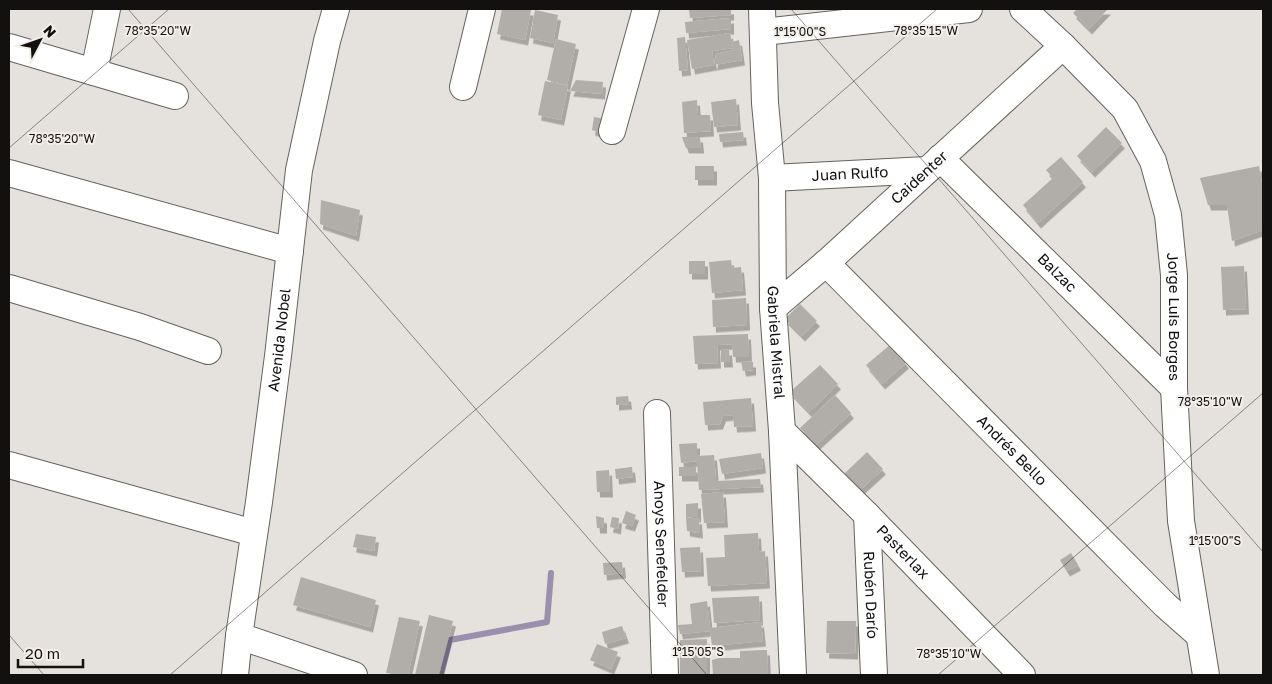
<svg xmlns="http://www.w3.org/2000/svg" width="1272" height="684" font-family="'Golos Text',sans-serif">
  <defs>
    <filter id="shadow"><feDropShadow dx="3" dy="5.5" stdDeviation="0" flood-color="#0004"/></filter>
  </defs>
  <rect width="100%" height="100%" fill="#e5e1dc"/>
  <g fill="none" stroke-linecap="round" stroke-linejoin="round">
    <!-- stream -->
    <polyline stroke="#9a90ad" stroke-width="6" points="441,675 450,640 547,622 551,573"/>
  </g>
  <!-- building -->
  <g fill="#b1ada8" filter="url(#shadow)">
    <polygon points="502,9 531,10 525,40 497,34"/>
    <polygon points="689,9 731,9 731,15 690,18"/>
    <polygon points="1077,9 1108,9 1089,29 1073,13"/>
    <polygon points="535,10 558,15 553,43 530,38"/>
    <polygon points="731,18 731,29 686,33 685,22"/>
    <polygon points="730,33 733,48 712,51 714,65 692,69 687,40"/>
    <polygon points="685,37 688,70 679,71 677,38"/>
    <polygon points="556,39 576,44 567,85 547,80"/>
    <polygon points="739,40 742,60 714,65 716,54 734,50 732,42"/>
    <polygon points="576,80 603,82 602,94 570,91"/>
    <polygon points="545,81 568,86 561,120 538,115"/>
    <polygon points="736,99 738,125 714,127 711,102"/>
    <polygon points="697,100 698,115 710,115 711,131 684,133 682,102"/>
    <polygon points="594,117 606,119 601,133 592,130"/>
    <polygon points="1106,127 1122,143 1092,172 1077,156"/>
    <polygon points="743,132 744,140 720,142 719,134"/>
    <polygon points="682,137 700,137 701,148 686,148"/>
    <polygon points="1061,157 1083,182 1038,223 1023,205 1053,178 1046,170"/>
    <rect x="695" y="166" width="19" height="14"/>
    <polygon points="1259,166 1263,190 1263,230 1232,241 1227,205 1208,205 1200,178"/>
    <polygon points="321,200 360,210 356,236 320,224"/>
    <polygon points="731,260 732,268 741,267 743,290 712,293 709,262"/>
    <rect x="689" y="261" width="16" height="13"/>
    <polygon points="1244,266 1246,309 1223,310 1221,267"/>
    <polygon points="746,298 747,325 713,327 712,300"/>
    <polygon points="800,304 817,321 802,336 785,319"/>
    <polygon points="748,334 749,357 733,357 732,344 717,345 718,363 695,364 693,336"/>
    <polygon points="890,345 906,363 882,384 866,365"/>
    <polygon points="721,350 729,350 730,362 721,362"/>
    <polygon points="741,361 753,362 753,370 743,371"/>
    <polygon points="820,365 838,384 809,412 790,392"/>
    <polygon points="835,395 851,413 816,445 800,428"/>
    <polygon points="628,396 629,404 616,405 616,397"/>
    <polygon points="751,398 753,426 734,427 733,415 723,416 720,424 705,425 703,402"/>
    <polygon points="697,443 697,456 714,455 716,481 760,479 761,487 699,490 697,461 681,463 679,444"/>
    <polygon points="867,452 883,469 860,490 844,474"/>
    <polygon points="761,453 763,468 722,474 719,459"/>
    <polygon points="632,467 633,477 616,479 615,469"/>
    <rect x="679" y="467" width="17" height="9"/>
    <polygon points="609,470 610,492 597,492 596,471"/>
    <polygon points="723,492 725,522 704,523 701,494"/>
    <polygon points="698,503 698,517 686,517 699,519 700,533 687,531 686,517 686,504"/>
    <polygon points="626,511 636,515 632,526 622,523"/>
    <polygon points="596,516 604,518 604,528 597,528"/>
    <polygon points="612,517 619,518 618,529 610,527"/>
    <polygon points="758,533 759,552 765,551 767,583 708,586 706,558 725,557 724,535"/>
    <polygon points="356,534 376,537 374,551 353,547"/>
    <polygon points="700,547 701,571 682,572 680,548"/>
    <polygon points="1071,553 1078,565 1067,571 1060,560"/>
    <polygon points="622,562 623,573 604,575 603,563"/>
    <polygon points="301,577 376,600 370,627 293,605"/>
    <polygon points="759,596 760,620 714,623 712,598"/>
    <polygon points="707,601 710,628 761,622 763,641 712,646 710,631 680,634 678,625 692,624 690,604"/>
    <polygon points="429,615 453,621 439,675 415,675"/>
    <polygon points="399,617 420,621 408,675 386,673"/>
    <polygon points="827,621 856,621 855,654 826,653"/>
    <polygon points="622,626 626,638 605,644 602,632"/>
    <polygon points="707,639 707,675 680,675 680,640"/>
    <polygon points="597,644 618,652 611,669 590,660"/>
    <polygon points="767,650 768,675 713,675 712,660 719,658 740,658 740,651"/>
  </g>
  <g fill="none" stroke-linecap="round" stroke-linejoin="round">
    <!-- minor casing -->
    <g stroke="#66625d" stroke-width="28">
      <g id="minor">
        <path id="s1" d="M762 9 765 103 772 178 773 308 782 431 793 675"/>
        <path id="s2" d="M1023 9 1063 46 1125 109 1153 161 1168 215 1174 275V388L1181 521 1206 675"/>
        <polyline points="763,32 969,9"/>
        <polyline points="9,47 175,96"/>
        <polyline points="94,72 107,9"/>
        <polyline points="463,87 482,9"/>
        <polyline points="612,131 646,9"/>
        <path id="s3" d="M940 158 1174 388"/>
        <polyline points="9,173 290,251"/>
        <path id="s4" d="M772 178 927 170"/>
        <path id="s5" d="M826 263 1165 605 1199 635"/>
        <polyline points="9,288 140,327 208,351"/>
        <path id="s6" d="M773 308 826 263 1063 46"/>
        <path id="s7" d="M657 413 665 675"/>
        <path id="s8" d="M782 431 867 515 1022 675"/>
        <polyline points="9,465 254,533"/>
        <path id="s9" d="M867 515 874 675"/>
        <polyline points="239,636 354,675"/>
        <path id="s10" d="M235 675 239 636 259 502 278 356 299 170 327 41 336 9"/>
      </g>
    </g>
    <!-- minor -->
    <use href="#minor" stroke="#fff" stroke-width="26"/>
  </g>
  <!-- ticks -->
  <path fill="none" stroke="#13110f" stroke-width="1" stroke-opacity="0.45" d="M128 9 707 675M791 9 1263 552M9 148 169 9M9 635 44 675M170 675 937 9M938 675 1263 393"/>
  <g text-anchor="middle" stroke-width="4" stroke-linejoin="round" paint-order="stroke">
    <!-- street labels -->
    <g font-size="15" fill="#13110f" stroke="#f3eee9">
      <text dy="5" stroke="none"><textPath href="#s4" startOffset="78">Juan Rulfo</textPath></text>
      <text dy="5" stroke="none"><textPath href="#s6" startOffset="196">Caidenter</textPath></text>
      <text dy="5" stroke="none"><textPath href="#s3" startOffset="164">Balzac</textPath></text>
      <text dy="5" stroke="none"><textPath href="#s2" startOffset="360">Jorge Luis Borges</textPath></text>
      <text dy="5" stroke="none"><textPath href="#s10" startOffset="338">Avenida Nobel</textPath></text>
      <text dy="5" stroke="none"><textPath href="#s1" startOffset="334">Gabriela Mistral</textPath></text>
      <text dy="5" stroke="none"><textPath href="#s5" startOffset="264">Andrés Bello</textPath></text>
      <text dy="5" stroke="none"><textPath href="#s7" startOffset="131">Anoys Senefelder</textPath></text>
      <text dy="5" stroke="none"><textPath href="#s8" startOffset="171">Pasterlax</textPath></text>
      <text dy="5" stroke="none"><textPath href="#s9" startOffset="80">Rubén Darío</textPath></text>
    </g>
  </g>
  <g font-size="12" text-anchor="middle" fill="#13110f" stroke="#f3eee9" stroke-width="4" stroke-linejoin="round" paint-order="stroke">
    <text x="158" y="35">78°35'20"W</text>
    <text x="926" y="35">78°35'15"W</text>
    <text x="800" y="36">1°15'00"S</text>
    <text x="62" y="143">78°35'20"W</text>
    <text x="1210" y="406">78°35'10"W</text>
    <text x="1215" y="545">1°15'00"S</text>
    <text x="698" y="656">1°15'05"S</text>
    <text x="949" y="658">78°35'10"W</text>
  </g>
  <!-- border -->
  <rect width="1272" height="684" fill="none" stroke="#13110f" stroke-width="20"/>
  <!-- north arrow -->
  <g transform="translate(40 40) rotate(49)" stroke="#f3eee9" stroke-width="4" paint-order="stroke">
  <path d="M0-4L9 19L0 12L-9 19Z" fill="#13110f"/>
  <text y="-8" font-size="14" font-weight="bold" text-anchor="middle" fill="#13110f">N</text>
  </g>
  <!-- scale -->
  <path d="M18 659v8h65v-8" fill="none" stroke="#13110f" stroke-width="2.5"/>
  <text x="25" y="659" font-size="15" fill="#13110f" stroke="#f3eee9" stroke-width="4" paint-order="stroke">20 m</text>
</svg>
